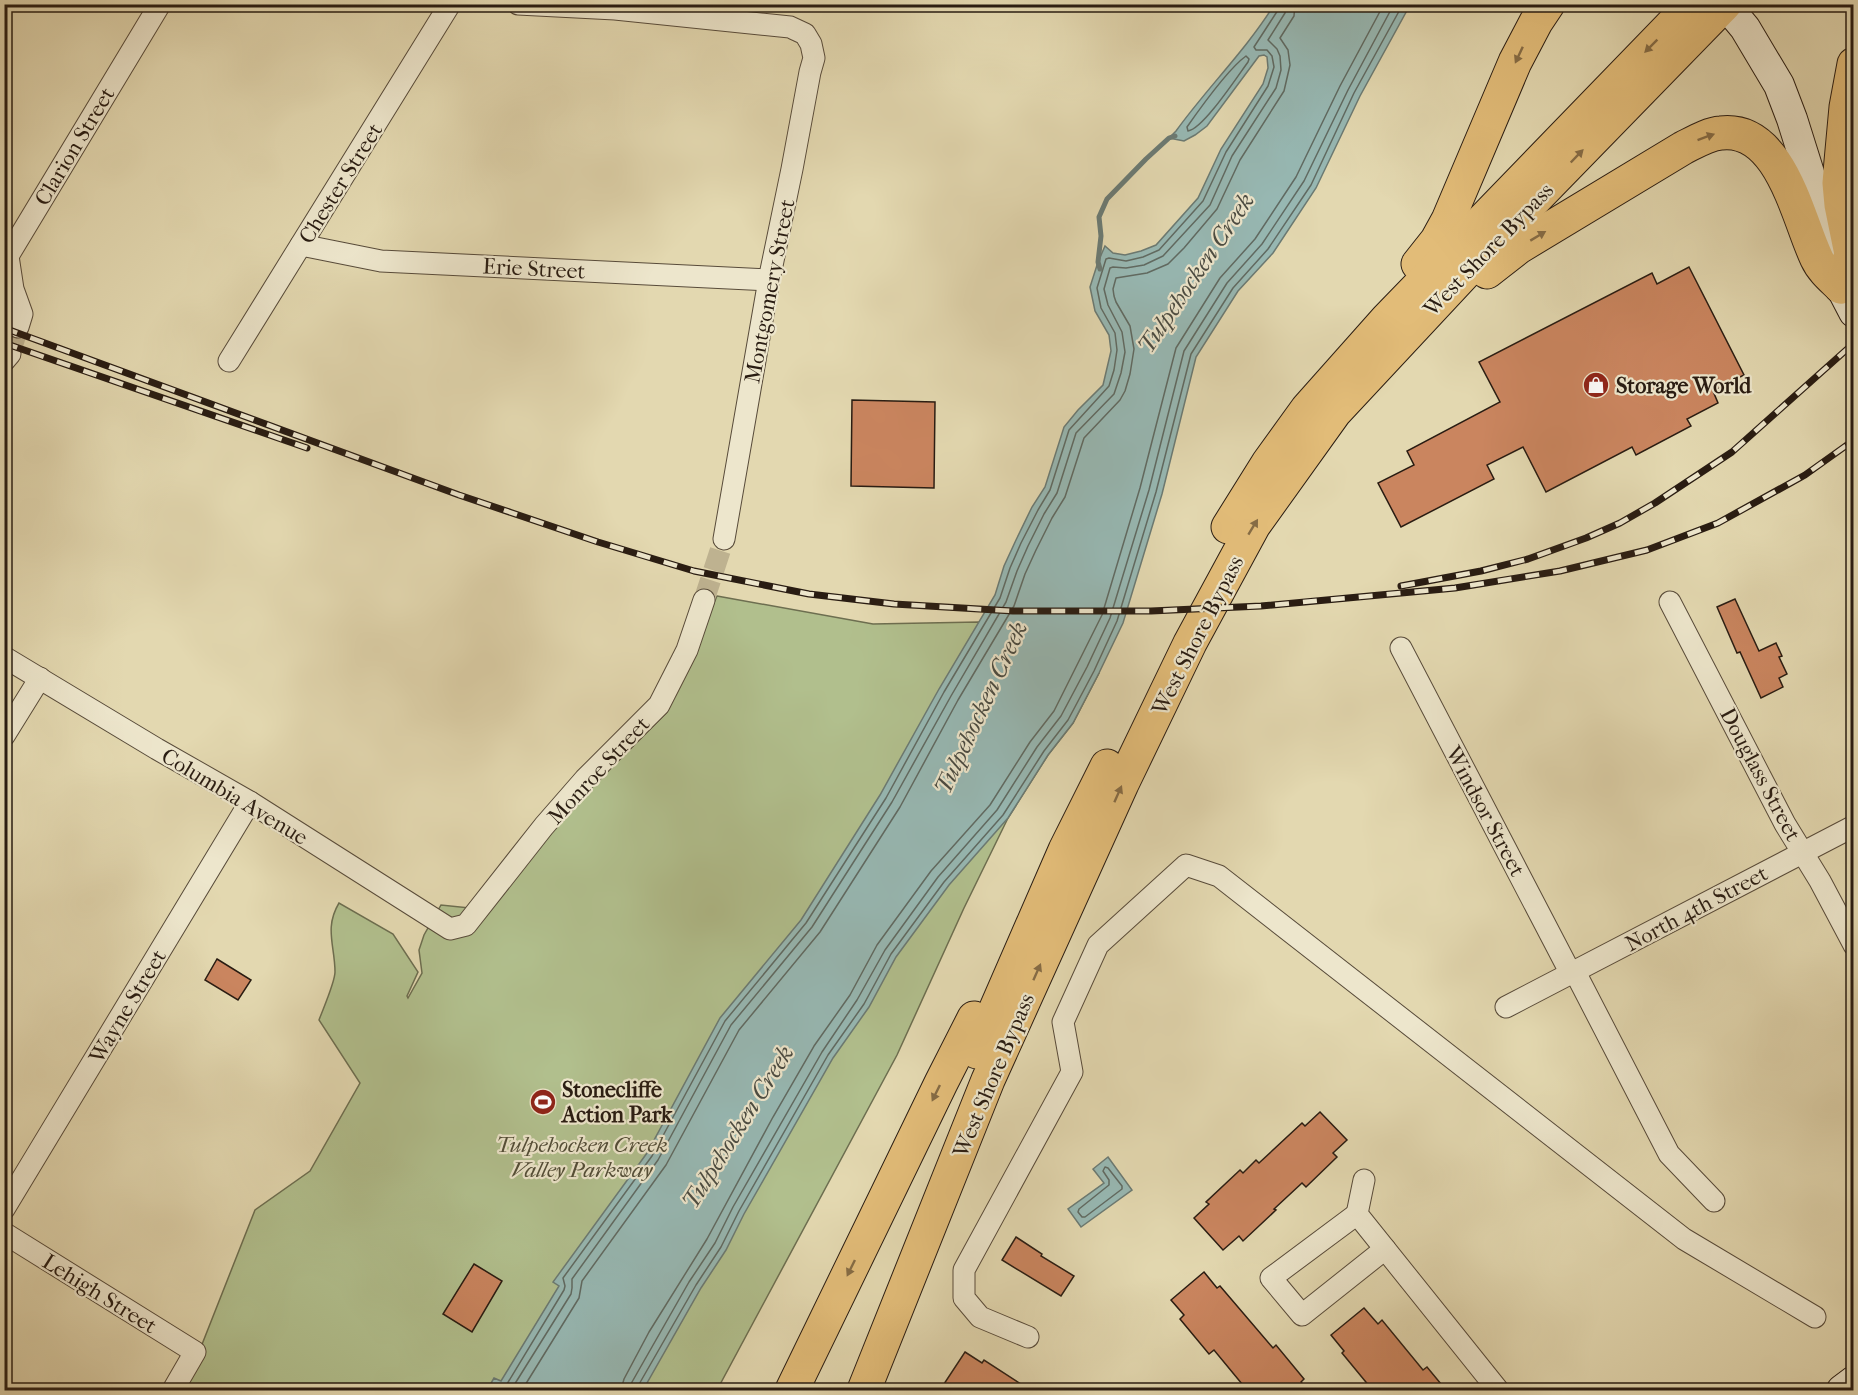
<svg xmlns="http://www.w3.org/2000/svg" width="1858" height="1395" font-family="'IM FELL French Canon',serif">
  <rect width="100%" height="100%" fill="#e3d8b0"/>
  <filter id="stains"><feTurbulence type="fractalNoise" baseFrequency=".00333" numOctaves="4"/><feColorMatrix values="0 0 0 0 .2 0 0 0 0 .09 0 0 0 0 .02 0 0 0 .5 -.17"/></filter>
  <radialGradient id="worn" r=".72"><stop offset=".6" stop-color="#630" stop-opacity="0"/><stop offset="1" stop-color="#630" stop-opacity=".3"/></radialGradient>
  <!-- green -->
  <path fill="#b1bf8d" stroke="#6d6e50" stroke-width="1.5" d="M717 596 873 624 979 622 1099 673 1073 723 1048 755 1008 818 964 908 897 1055 717 1390H184L255 1210 310 1171 360 1083 319 1020C323 1009 335 982 335 972 335 946 324 928 339 903L393 934 418 972 407 996 408 998 422 973 419 950 424 935 441 905 489 910 572 806 667 712Z"/>
  <!-- water -->
  <g fill="#97b8b3" stroke="#6b7a73" stroke-width="1.5">
    <path d="M1274 5H1410L1360 96 1316 188 1273 253 1238 291 1196 357 1162 494 1123 623 1099 673 1073 723 1048 755 1008 818 949 885 896 957 869 1007 833 1058 744 1214 726 1250 701 1288 643 1390H487L494 1378 501 1381 559 1286 553 1282 647 1153 720 1018 801 920 880 795 939 689 995 595 1004 566 1016 540 1032 507 1045 487 1064 427 1078 410 1103 385 1111 351 1109 335 1095 311 1090 287 1098 262 1105 246 1113 253 1125 255 1141 251 1156 245 1198 198 1221 149 1263 84 1268 68 1267 57 1264 55 1259 56 1207 126 1195 135 1184 141 1169 138 1176 131C1207 88 1246 50 1274 5Z"/>
    <polygon points="1108,1157 1132,1190 1081,1227 1068,1209 1104,1183 1093,1169"/>
  </g>
  <g fill="none" stroke-linecap="round" stroke-linejoin="round">
    <!-- shore -->
    <g stroke="#606a62" stroke-width="1.5">
      <path d="M1246 56 1249 59 1248 62C1237 77 1203 129 1188 131L1187 127C1201 107 1228 69 1246 56Z"/>
      <polygon points="1105,1167 1108,1168 1122,1186 1122,1189 1085,1217 1082,1217 1078,1212 1079,1209 1109,1185 1109,1180 1103,1171"/>
      <polyline points="494,1390 497,1387 503,1387 507,1384 564,1290 565,1286 563,1278 652,1156 725,1021 806,923 886,798 944,692 1000,598 1010,568 1021,543 1038,510 1050,490 1069,430 1109,386 1114,370 1117,350 1115,333 1101,308 1097,288 1106,259 1109,258 1126,261 1143,257 1159,250 1203,201 1226,152 1268,86 1274,67 1272,56 1267,50 1256,50 1254,47 1278,10 1279,4"/>
      <polyline points="511,1390 571,1294 572,1288 572,1279 658,1160 731,1025 812,927 892,802 951,696 1006,602 1017,571 1028,546 1044,514 1057,493 1076,433 1114,394 1121,373 1125,352 1122,332 1108,305 1104,289 1110,268 1113,267 1126,268 1144,265 1163,256 1210,205 1232,156 1276,88 1281,70 1280,56 1277,49 1268,40 1285,13 1286,4"/>
      <polyline points="522,1390 579,1298 582,1281 666,1165 739,1030 820,932 900,807 958,700 1014,606 1025,574 1036,550 1052,518 1065,497 1084,438 1120,400 1125,391 1130,374 1134,349 1130,326 1116,302 1114,296 1113,289 1116,278 1147,273 1168,264 1184,248 1217,209 1240,160 1284,91 1290,65 1288,50 1280,38 1294,16 1295,4"/>
      <polyline points="621,1390 624,1379 649,1332 707,1239 773,1117 814,1046 850,995 877,945 931,871 990,805 1030,742 1054,711 1102,615 1140,488 1176,348 1220,278 1255,239 1296,177 1340,86 1384,4"/>
      <polyline points="630,1390 632,1382 689,1282 715,1243 733,1207 822,1052 857,1000 885,950 938,877 997,810 1037,747 1061,716 1087,667 1110,618 1149,490 1184,351 1227,283 1262,244 1304,181 1348,90 1394,4"/>
      <polyline points="638,1390 638,1386 696,1285 721,1247 739,1211 828,1055 864,1004 891,954 944,882 1003,815 1044,751 1068,720 1094,671 1117,621 1156,492 1191,354 1233,288 1268,249 1311,185 1354,93 1403,4"/>
    </g>
    <!-- stream -->
    <polyline stroke="#6b7a73" stroke-width="5" points="1100,269 1098,262 1101,236 1099,217 1107,199 1146,159 1169,138 1175,136"/>
  </g>
  <!-- building -->
  <g fill="#ca855f" stroke="#291c12" stroke-width="1.5">
    <polygon points="1689,267 1744,375 1713,391 1718,403 1687,419 1691,426 1636,455 1632,447 1546,492 1523,447 1487,465 1494,479 1401,527 1378,483 1414,465 1407,451 1500,402 1479,362 1652,273 1657,284"/>
    <polygon points="852,400 935,402 934,488 851,486"/>
    <polygon points="1735,599 1759,651 1776,643 1782,656 1779,657 1787,674 1779,678 1783,687 1761,698 1740,652 1737,653 1717,607"/>
    <polygon points="217,959 251,980 238,1000 205,980"/>
    <polygon points="1320,1112 1347,1140 1333,1153 1337,1157 1306,1187 1302,1183 1274,1209 1276,1210 1243,1241 1239,1236 1223,1250 1194,1218 1209,1204 1206,1202 1240,1170 1243,1173 1256,1160 1259,1163 1302,1123 1305,1126"/>
    <polygon points="1016,1237 1042,1254 1041,1256 1074,1276 1061,1296 1002,1260"/>
    <polygon points="474,1264 502,1281 472,1332 443,1314"/>
    <polygon points="1204,1272 1217,1288 1220,1286 1273,1348 1276,1345 1304,1379 1301,1382 1308,1390 1247,1390 1214,1350 1209,1354 1180,1319 1184,1315 1171,1300"/>
    <polygon points="1364,1308 1378,1324 1382,1320 1423,1370 1427,1367 1446,1390 1378,1390 1373,1385 1370,1387 1342,1353 1344,1351 1331,1335"/>
    <polygon points="965,1352 982,1363 984,1360 1030,1390 940,1390"/>
  </g>
  <g fill="none" stroke-linecap="round" stroke-linejoin="round">
    <!-- street-tunnel -->
    <g stroke="#beb290" stroke-width="21" stroke-dasharray="21 10" stroke-linecap="butt">
      <polyline points="10,354 18,327"/>
      <polyline points="704,600 724,539"/>
    </g>
    <!-- street casing -->
    <g stroke="#584b3a" stroke-width="23">
      <g id="street">
        <polyline points="518,4 615,9 790,27 805,34 811,44 814,58 810,72 792,169 769,280 724,539"/>
        <polyline points="301,245 381,261 769,280"/>
        <polyline points="18,327 22,314 13,289 8,256 160,4"/>
        <polyline points="4,361 10,354"/>
        <polyline points="229,361 450,4"/>
        <polyline points="1670,602 1785,824 1820,881 1854,945"/>
        <polyline points="1401,648 1571,974"/>
        <polyline points="4,657 157,749 250,802 450,929 466,925 544,826 585,779 659,705 687,650 704,600"/>
        <polyline points="4,736 40,678"/>
        <polyline points="1575,972 1669,1154 1714,1201"/>
        <polyline points="1506,1007 1854,826"/>
        <polyline points="1364,1180 1357,1214 1498,1390"/>
        <polyline points="4,1209 250,802"/>
        <polyline points="1357,1214 1271,1278 1302,1315 1385,1249"/>
        <polyline points="4,1233 195,1352 173,1390"/>
        <polyline points="1028,1337 980,1317 964,1298 964,1270 1072,1072 1063,1022 1098,945 1186,865 1219,876 1684,1239 1815,1317"/>
      </g>
    </g>
    <!-- secondary casing -->
    <g stroke="#291c12" stroke-width="32">
      <g id="secondary">
        <polyline points="1725,4 1745,28 1779,85 1792,119 1809,173 1841,287 1854,312"/>
        <polyline points="1842,1390 1854,1381"/>
      </g>
    </g>
    <!-- highway casing -->
    <g stroke="#291c12" stroke-width="35">
      <g id="highway">
        <polyline points="1418,264 1437,240 1448,220 1515,62 1536,22 1548,4"/>
        <path d="M1487 272 1519 247 1683 148C1695 142 1708 134 1721 133 1781 126 1798 220 1817 259 1822 270 1833 279 1841 287"/>
        <polyline points="1841,287 1851,254 1841,205 1839,183 1846,107 1854,64"/>
        <polyline points="1228,527 1268,463 1307,409 1387,319 1692,4"/>
        <polyline points="977,1052 1065,850 1107,766"/>
        <polyline points="792,1390 941,1083 974,1018"/>
        <polyline points="864,1390 988,1080 1122,784 1190,643 1254,525 1335,412 1503,232 1725,4"/>
      </g>
    </g>
    <!-- street -->
    <use href="#street" stroke="#ede6cc" stroke-width="21"/>
    <!-- secondary -->
    <use href="#secondary" stroke="#ede6cc" stroke-width="30"/>
    <!-- highway -->
    <use href="#highway" stroke="#e2bc78" stroke-width="33"/>
    <!-- rail casing -->
    <g stroke="#291c12" stroke-width="7">
      <g id="rail">
        <polyline points="4,328 459,495 598,542 694,571 809,594 894,604 1013,611 1151,611 1261,606 1455,588 1560,571 1647,550 1718,523 1805,475 1854,440"/>
        <polyline points="4,343 307,448"/>
        <polyline points="1401,586 1481,571 1528,559 1586,538 1620,523 1655,503 1732,452 1854,343"/>
      </g>
    </g>
    <!-- rail -->
    <use href="#rail" stroke="#ede6cc" stroke-width="4.5" stroke-dasharray="14" stroke-linecap="butt"/>
  </g>
  <!-- one-way arrows -->
  <defs><path id="oneway-solid" d="M-6-.8H1V-3.2L6.5 0L1 3.2V.8H-6Z" transform="scale(1.5)"/></defs>
  <g fill="#866c45">
    <use href="#oneway-solid" transform="translate(1651 46) rotate(135)"/>
    <use href="#oneway-solid" transform="translate(1519 55) rotate(115)"/>
    <use href="#oneway-solid" transform="translate(1706 137) rotate(-20)"/>
    <use href="#oneway-solid" transform="translate(1577 156) rotate(-46)"/>
    <use href="#oneway-solid" transform="translate(1538 236) rotate(-31)"/>
    <use href="#oneway-solid" transform="translate(1253 527) rotate(-59)"/>
    <use href="#oneway-solid" transform="translate(1118 794) rotate(-66)"/>
    <use href="#oneway-solid" transform="translate(1037 972) rotate(-66)"/>
    <use href="#oneway-solid" transform="translate(936 1093) rotate(116)"/>
    <use href="#oneway-solid" transform="translate(851 1268) rotate(116)"/>
  </g>
  <!-- icons -->
  <defs>
    <g id="shop-disc" transform="scale(1.35)"><circle r="9.5" fill="#8f2418" stroke="#ede6cc"/><path d="M-5-2.5h2.3a2.7 3.5 0 0 1 5.4 0H5L5.5 6h-11ZM-1.5-2.5h3a1.5 2.3 0 0 0-3 0Z" fill="#fff"/></g>
    <g id="stadium-disc" transform="scale(1.35)"><circle r="9.5" fill="#8f2418" stroke="#ede6cc"/><path d="M0-5a6.5 5 0 1 0 0 10a6.5 5 0 1 0 0-10ZM-3.5-1.8h7v3.6h-7Z" fill="#fff"/></g>
  </defs>
  <g fill-rule="evenodd">
    <use href="#shop-disc" x="1596" y="385"/>
    <use href="#stadium-disc" x="543" y="1102"/>
  </g>
  <g text-anchor="middle" stroke-width="4.5" stroke-linejoin="round" paint-order="stroke">
    <!-- street labels -->
    <g font-size="22" fill="#291c12" stroke="#ede6cc">
      <text transform="translate(74 146) rotate(-59)" y="8">Clarion Street</text>
      <text transform="translate(340 183) rotate(-58)" y="8">Chester Street</text>
      <text transform="translate(1488 249) rotate(-46)" y="8">West Shore Bypass</text>
      <text transform="translate(534 268) rotate(3)" y="8">Erie Street</text>
      <text transform="translate(769 291) rotate(-79)" y="8">Montgomery Street</text>
      <text transform="translate(1197 635) rotate(-63)" y="8">West Shore Bypass</text>
      <text transform="translate(598 770) rotate(-47)" y="8">Monroe Street</text>
      <text transform="translate(1761 774) rotate(62)" y="8">Douglass Street</text>
      <text transform="translate(235 796) rotate(31)" y="8">Columbia Avenue</text>
      <text transform="translate(1486 811) rotate(62)" y="8">Windsor Street</text>
      <text transform="translate(1696 908) rotate(-28)" y="8">North 4th Street</text>
      <text transform="translate(127 1006) rotate(-59)" y="8">Wayne Street</text>
      <text transform="translate(993 1075) rotate(-67)" y="8">West Shore Bypass</text>
      <text transform="translate(100 1293) rotate(32)" y="8">Lehigh Street</text>
    </g>
    <!-- poi labels -->
    <g font-size="22" font-weight="bold" fill="#291c12" stroke="#ede6cc" text-anchor="start">
      <text x="1616" y="393">Storage World</text>
      <text x="562" y="1097">Stonecliffe<tspan x="562" dy="25">Action Park</tspan></text>
    </g>
    <!-- park labels -->
    <g font-size="22" font-style="italic" fill="#524d37" stroke="#ede6cc">
      <text x="582" y="1152">Tulpehocken Creek<tspan x="582" dy="25">Valley Parkway</tspan></text>
    </g>
    <!-- water labels -->
    <g font-size="24" font-style="italic" fill="#4a4b42" stroke="#ede6cc">
      <text transform="translate(1196 273) rotate(-56)" y="8">Tulpehocken Creek</text>
      <text transform="translate(981 708) rotate(-65)" y="8">Tulpehocken Creek</text>
      <text transform="translate(738 1127) rotate(-58)" y="8">Tulpehocken Creek</text>
    </g>
  </g>
  <!-- margin -->
  <rect width="1858" height="1395" fill="none" stroke="#e3d8b0" stroke-width="24"/>
  <rect x="6" y="6" width="1846" height="1383" fill="none" stroke="#291c12" stroke-width="3"/>
  <rect x="12" y="12" width="1834" height="1371" fill="none" stroke="#291c12" stroke-width="1.5"/>
  <rect width="100%" height="100%" filter="url(#stains)"/>
  <rect width="100%" height="100%" fill="url(#worn)"/>
</svg>
